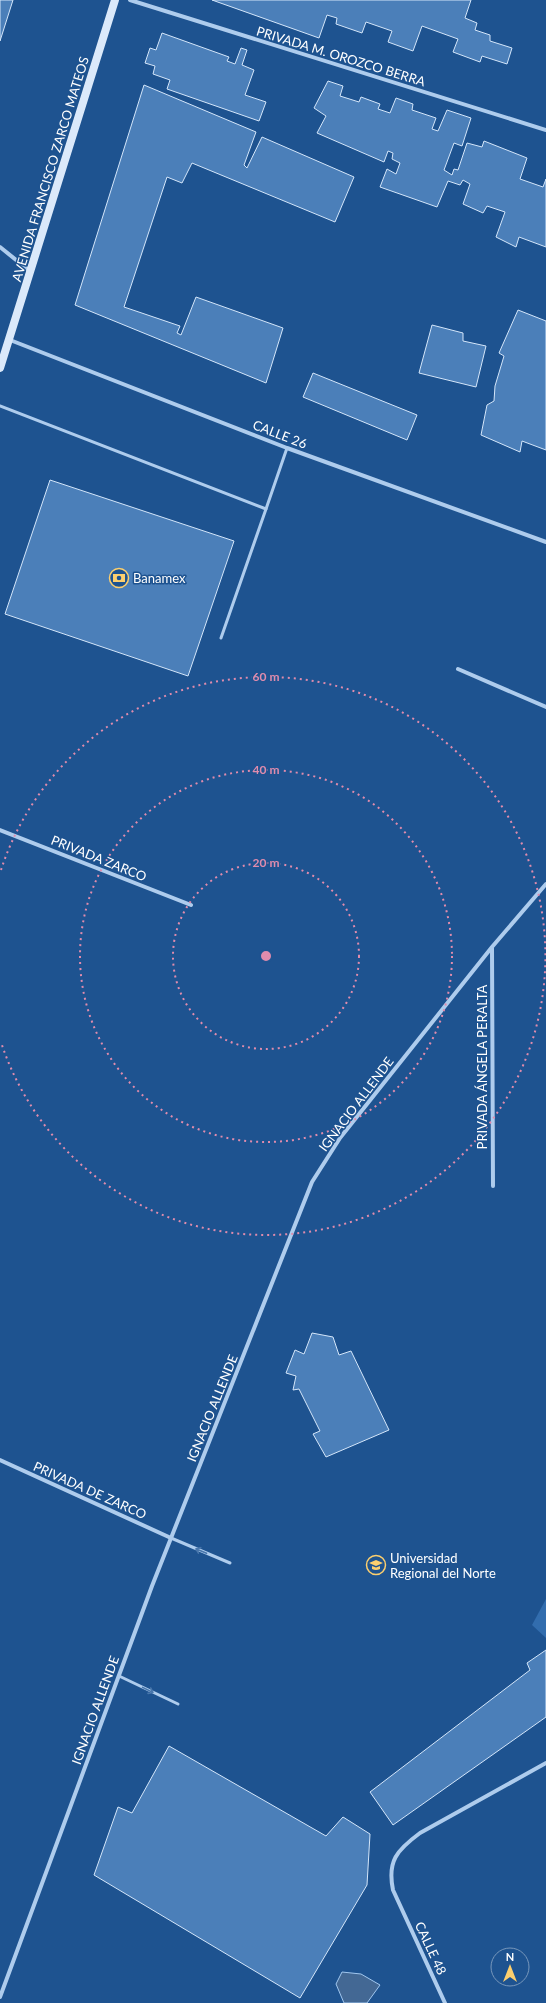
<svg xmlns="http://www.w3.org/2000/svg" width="546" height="2003" font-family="Lato,sans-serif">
  <rect width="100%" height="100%" fill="#1e5390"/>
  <!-- green -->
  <polygon fill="#326dae" points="546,1599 546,1638 532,1625"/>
  <!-- water -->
  <polygon fill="#436894" stroke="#a1c7ef" points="342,1972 361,1974 380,1985 367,2003 344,2003 336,1984"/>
  <!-- building -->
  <g fill="#4b7fb9" stroke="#d4e6fa">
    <polygon points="0,0 13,0 0,41"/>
    <polygon points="212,0 471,0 465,18 477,23 475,30 490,35 490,41 512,48 507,64 482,56 480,62 453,52 458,39 422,26 413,51 388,42 392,31 366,22 362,33 336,24 337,18 327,15 319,38"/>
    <polygon points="162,33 229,57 227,61 235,64 241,48 247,50 242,65 254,70 245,95 266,102 259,121 167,89 170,80 153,74 155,66 145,63 150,48 156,50"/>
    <polygon points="328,81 343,86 340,96 359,102 361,97 380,104 378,109 390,113 396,98 413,104 412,110 436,118 432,129 438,131 447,110 471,118 462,146 454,143 444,170 452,175 454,169 458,170 467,143 482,147 484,141 527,158 520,179 543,187 546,179 546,247 519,237 516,247 496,237 505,212 487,206 483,213 463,204 470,184 463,180 460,185 448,181 437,207 380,187 387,169 396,174 400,163 392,159 393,153 388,151 384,162 317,133 326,116 314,108"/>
    <polygon points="144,85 256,132 244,165 247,168 262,137 354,177 335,222 192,163 182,183 167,177 124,307 180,326 177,333 181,335 196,297 283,328 266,383 75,305"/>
    <polygon points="518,310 546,321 546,450 522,441 520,452 481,435 487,405 494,401 495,386 504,356 499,353"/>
    <polygon points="432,325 463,333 463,341 486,346 476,387 419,373"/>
    <polygon points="313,373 417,415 407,440 303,397"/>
    <polygon points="50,480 234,541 188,676 5,614"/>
    <polygon points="312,1333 333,1337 339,1355 351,1351 389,1430 326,1457 313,1434 320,1431 299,1389 293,1390 296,1376 286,1373 295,1350 304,1354"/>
    <polygon points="546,1650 546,1717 393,1825 370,1792 530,1670 527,1663"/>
    <polygon points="169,1746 326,1836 343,1817 370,1834 367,1885 300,1998 94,1875 118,1807 132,1813"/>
  </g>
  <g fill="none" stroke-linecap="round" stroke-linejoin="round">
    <!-- service -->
    <g stroke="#aecced" stroke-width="3">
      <polyline points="0,406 266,509 287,448"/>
      <polyline points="221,638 266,509"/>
      <polyline points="171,1538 230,1563"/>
      <polyline points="119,1676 178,1704"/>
    </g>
    <!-- minor -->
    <g stroke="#aecced" stroke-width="4">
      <polyline points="130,0 546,130"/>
      <polyline points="0,247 31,272"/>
      <polyline points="10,340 287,448 546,542"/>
      <polyline points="458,669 546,707"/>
      <polyline points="0,830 191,905"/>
      <polyline points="492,948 493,1186"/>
      <polyline points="0,1460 171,1538"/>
      <polyline points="0,1997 152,1586 312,1182 340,1138 492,947 546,884"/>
      <path d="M445 2003 393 1890C387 1861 397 1850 420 1833L546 1763"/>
    </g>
    <!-- secondary -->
    <polyline stroke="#dbe9fa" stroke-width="8" points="0,368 115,0"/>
  </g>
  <!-- one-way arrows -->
  <defs><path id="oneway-shaft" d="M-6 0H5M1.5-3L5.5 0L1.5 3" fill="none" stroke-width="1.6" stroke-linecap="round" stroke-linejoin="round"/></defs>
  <g stroke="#4977ac">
    <use href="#oneway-shaft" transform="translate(201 1551) rotate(-157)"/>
    <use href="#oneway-shaft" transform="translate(148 1690) rotate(26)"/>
  </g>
  <!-- distance rings -->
  <g fill="none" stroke="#e08cad" stroke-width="2" stroke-dasharray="2 4">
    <circle cx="266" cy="956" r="93"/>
    <circle cx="266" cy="956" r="186"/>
    <path d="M1 870A279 279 0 1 1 1 1042"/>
  </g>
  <!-- icons -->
  <defs>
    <g id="bank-ring" transform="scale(1)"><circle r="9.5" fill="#1e5390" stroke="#fccf6e" stroke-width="1.5"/><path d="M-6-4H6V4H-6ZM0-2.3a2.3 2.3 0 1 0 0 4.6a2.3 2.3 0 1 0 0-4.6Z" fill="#fccf6e"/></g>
    <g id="university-ring" transform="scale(1)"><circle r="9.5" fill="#1e5390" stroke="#fccf6e" stroke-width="1.5"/><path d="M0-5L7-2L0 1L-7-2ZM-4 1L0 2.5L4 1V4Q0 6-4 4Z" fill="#fccf6e"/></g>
  </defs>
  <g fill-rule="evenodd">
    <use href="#bank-ring" x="119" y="578"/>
    <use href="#university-ring" x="376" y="1565"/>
  </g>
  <g text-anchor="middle" stroke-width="3" stroke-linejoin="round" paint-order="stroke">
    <!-- street labels -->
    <g font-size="13" fill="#fff" stroke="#1e5390">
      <text transform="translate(341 56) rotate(17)" y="5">PRIVADA M. OROZCO BERRA</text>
      <text transform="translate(50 169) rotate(-73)" y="5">AVENIDA FRANCISCO ZARCO MATEOS</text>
      <text transform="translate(280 434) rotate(21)" y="5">CALLE 26</text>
      <text transform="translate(99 858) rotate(22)" y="5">PRIVADA ZARCO</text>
      <text transform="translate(482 1067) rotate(-90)" y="5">PRIVADA ÁNGELA PERALTA</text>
      <text transform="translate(356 1104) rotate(-53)" y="5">IGNACIO ALLENDE</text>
      <text transform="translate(212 1408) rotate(-68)" y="5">IGNACIO ALLENDE</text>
      <text transform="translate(90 1490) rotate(24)" y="5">PRIVADA DE ZARCO</text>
      <text transform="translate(95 1710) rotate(-70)" y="5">IGNACIO ALLENDE</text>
      <text transform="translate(431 1948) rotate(65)" y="5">CALLE 48</text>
    </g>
    <!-- poi labels -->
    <g font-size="13" fill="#fff" stroke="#1e5390" text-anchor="start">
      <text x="133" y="583">Banamex</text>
      <text x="390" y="1563">Universidad<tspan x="390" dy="15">Regional del Norte</tspan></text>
    </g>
  </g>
  <circle cx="266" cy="956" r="6" fill="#e08cad" stroke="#1e5390" stroke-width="2"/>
  <g font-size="12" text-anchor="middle" font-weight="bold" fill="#e08cad" stroke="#1e5390" stroke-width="3" stroke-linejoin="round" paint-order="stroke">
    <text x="266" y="681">60 m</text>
    <text x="266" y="774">40 m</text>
    <text x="266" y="867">20 m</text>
  </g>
  <!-- north arrow -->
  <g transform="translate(510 1967)"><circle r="19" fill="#1e5390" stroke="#7898bc"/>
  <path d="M0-3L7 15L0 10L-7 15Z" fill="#fccf6e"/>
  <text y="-6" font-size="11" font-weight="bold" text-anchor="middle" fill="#ffffff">N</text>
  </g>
</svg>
